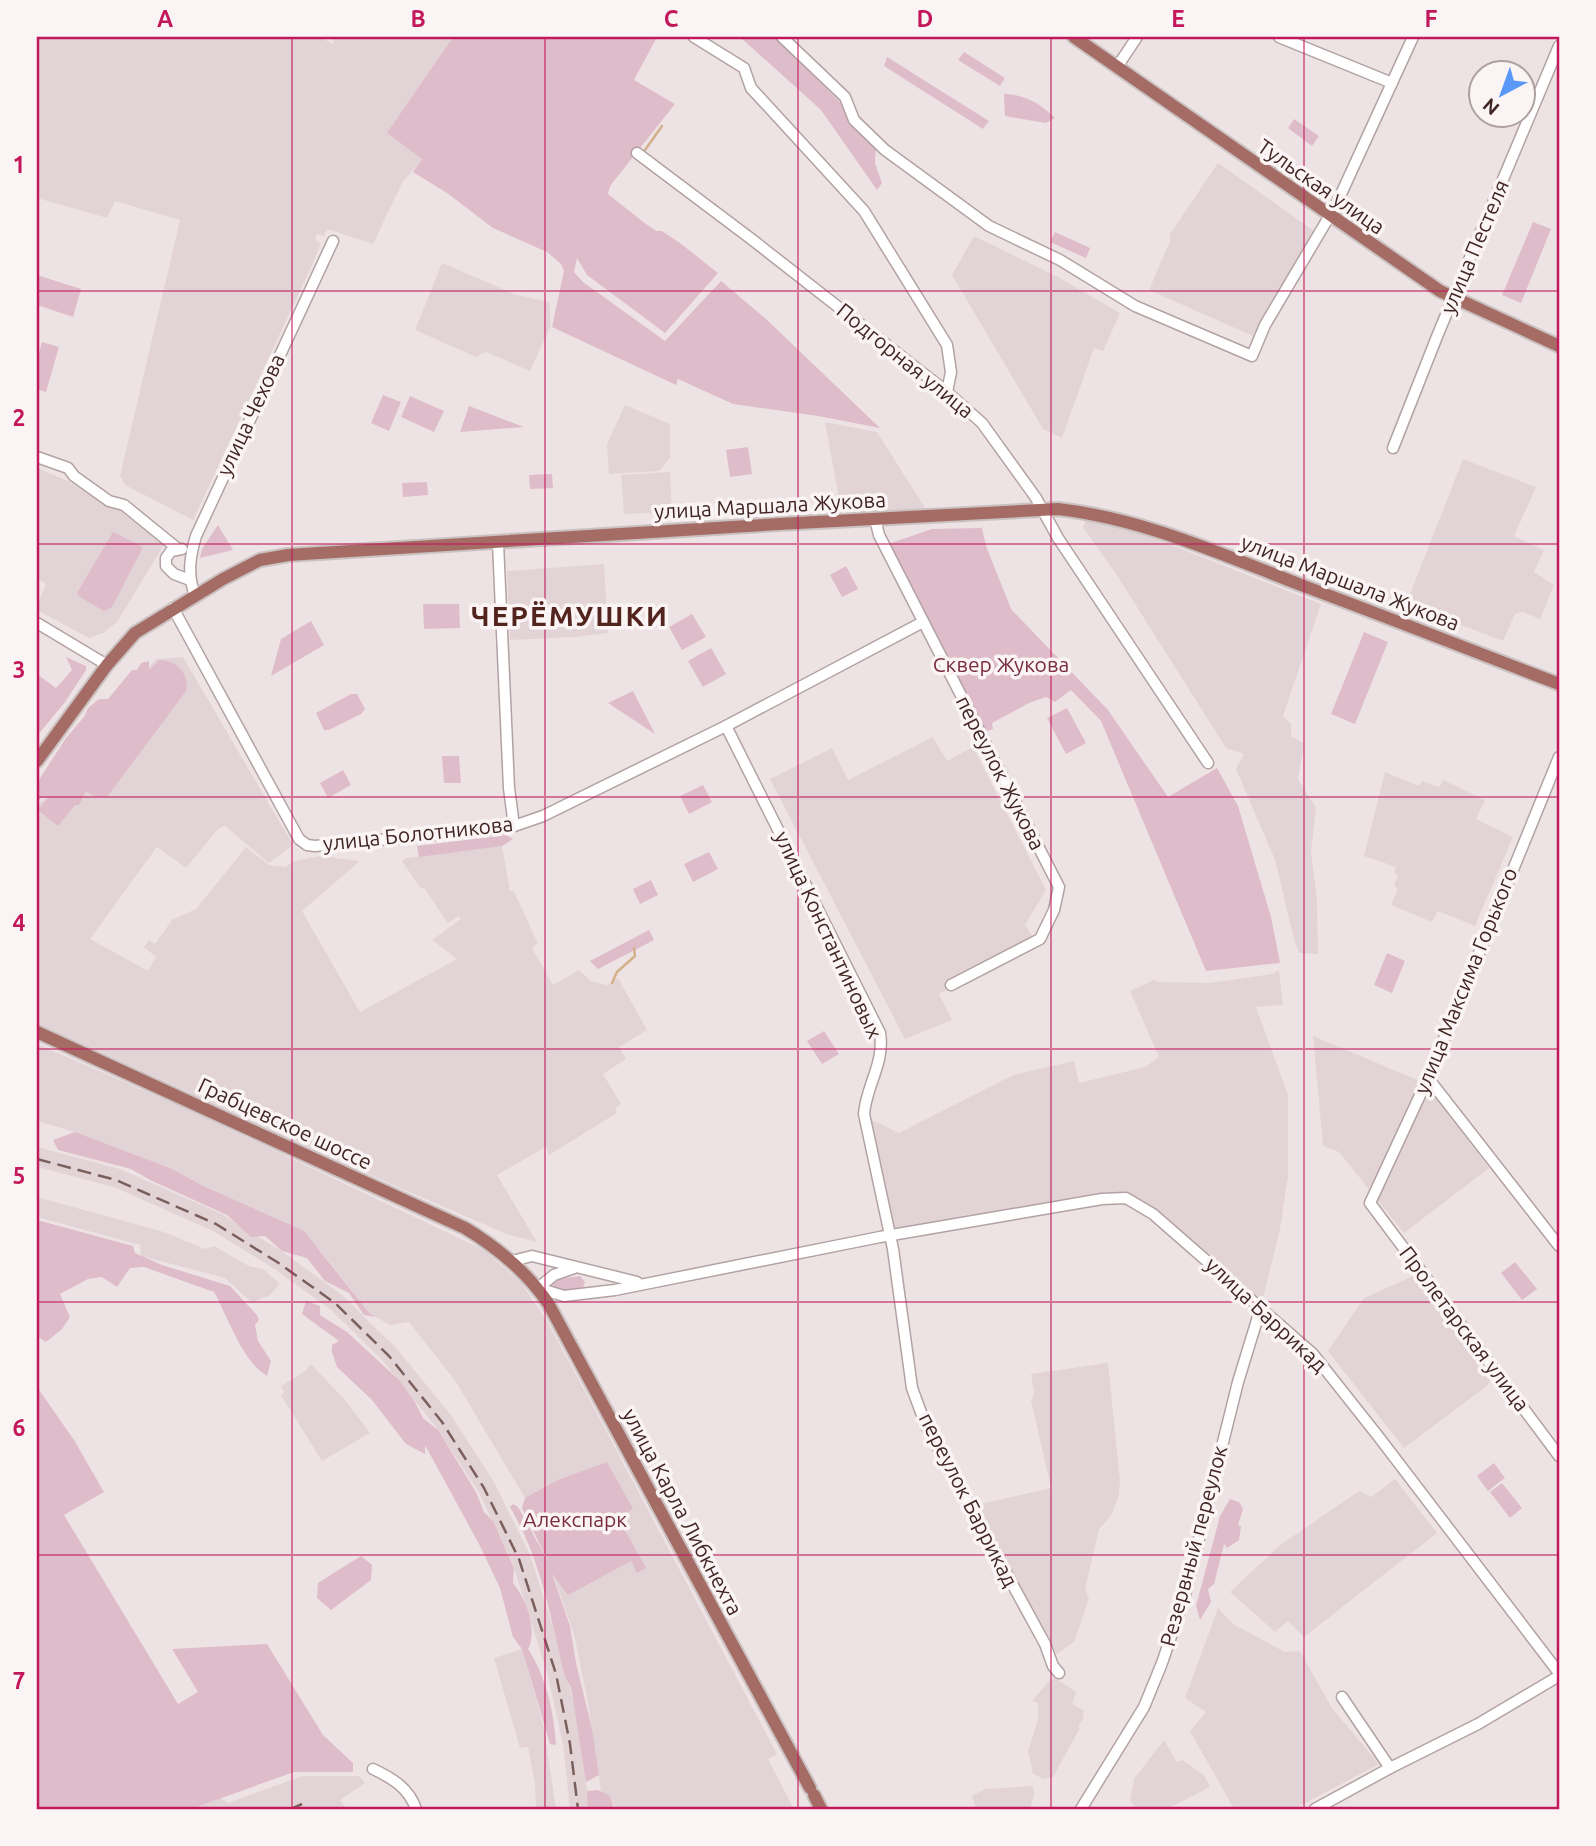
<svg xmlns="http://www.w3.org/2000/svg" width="1596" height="1846" font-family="Ubuntu,sans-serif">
  <rect width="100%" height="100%" fill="#eee3e4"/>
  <!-- built -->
  <g fill="#e2d4d6">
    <polygon points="37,37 320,37 335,45 331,37 453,37 388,133 422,159 402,183 373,244 327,229 324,236 317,234 315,240 321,243 313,263 193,520 125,485 120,476 180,220 115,201 107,218 37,198"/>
    <polygon points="1218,163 1314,231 1253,336 1149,290 1170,241 1170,234"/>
    <polygon points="974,236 1058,277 1120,313 1103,351 1094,348 1062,438 1043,429 952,275"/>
    <polygon points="442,263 517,295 549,302 551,325 530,371 486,352 476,357 415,330"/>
    <polygon points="625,405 670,424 670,458 659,471 609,474 607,444"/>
    <polygon points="825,422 877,432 927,511 842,515"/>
    <polygon points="1463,459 1536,487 1514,536 1544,550 1534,572 1554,585 1540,619 1523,612 1515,614 1503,641 1406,604"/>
    <polygon points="37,468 66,480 100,501 126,511 165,543 117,622 103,633 89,638 37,610 37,605 46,584 37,578"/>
    <polygon points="670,472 672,512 624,514 621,475"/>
    <polygon points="1087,519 1146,535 1321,604 1283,716 1291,724 1291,736 1304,743 1298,779 1316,808 1311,851 1317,900 1318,954 1299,953 1294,939 1275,860 1236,769 1244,754 1226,748 1118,577 1083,527"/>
    <polygon points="604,564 608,633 575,637 510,640 507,571"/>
    <polygon points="183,657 293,845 269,863 225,826 218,829 186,868 157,847 90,939 148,971 156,957 144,947 149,940 155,944 172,920 196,909 246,847 269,865 285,867 294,861 320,856 360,861 302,911 360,1012 457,959 432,940 461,919 458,916 448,923 424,888 421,889 402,861 406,858 502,846 510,891 514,891 538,944 532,948 553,985 579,970 591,981 607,985 618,978 647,1030 619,1047 626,1059 603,1074 621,1104 615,1108 617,1113 549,1155 546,1147 497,1175 537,1242 509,1235 400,1188 37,1023 37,807 156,659"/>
    <polygon points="933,737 947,761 973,747 1046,890 1025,925 1037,943 939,994 952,1020 905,1039 770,779 832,748 848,780"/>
    <polygon points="1385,772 1419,786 1422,781 1439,787 1443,780 1485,800 1476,819 1513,837 1475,926 1438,911 1432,922 1391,905 1398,889 1394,886 1398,875 1394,873 1396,867 1364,856"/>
    <polygon points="1279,970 1283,1005 1256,1007 1288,1095 1288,1176 1280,1229 1262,1302 1156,1210 1130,1195 1099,1194 897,1229 893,1227 876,1142 868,1118 899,1133 1013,1075 1074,1061 1079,1083 1145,1067 1159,1057 1130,991 1154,980 1159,982 1210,983 1272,974"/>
    <polygon points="1313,1036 1415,1079 1430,1091 1489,1168 1404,1233 1339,1152 1323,1146"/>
    <polygon points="37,1044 189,1110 484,1250 521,1283 547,1321 603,1425 777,1754 768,1759 794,1809 617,1809 601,1791 588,1703 574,1634 547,1557 522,1508 525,1498 456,1382 409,1322 390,1325 370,1314 320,1250 75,1132 37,1121"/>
    <polygon points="37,1147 120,1169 222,1214 283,1252 342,1295 397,1349 451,1415 494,1482 530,1555 567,1671 581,1743 589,1809 570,1809 563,1745 548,1676 512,1562 478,1491 435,1426 383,1361 330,1309 273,1268 213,1231 114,1187 37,1167"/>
    <polygon points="37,1197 164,1232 205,1249 214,1246 249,1266 263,1269 280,1284 270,1295 252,1303 225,1278 141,1256 140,1245 37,1217"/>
    <polygon points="1413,1276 1490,1378 1488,1385 1404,1448 1328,1351 1364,1298"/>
    <polygon points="1108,1363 1120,1481 1119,1495 1111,1516 1099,1529 1085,1590 1089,1599 1074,1642 1057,1654 998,1550 994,1537 976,1505 1051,1488 1031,1400 1034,1393 1031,1374"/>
    <polygon points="311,1364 345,1400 370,1433 322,1461 281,1395 284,1392 281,1386 304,1372"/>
    <polygon points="1395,1479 1437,1533 1304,1637 1288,1621 1275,1632 1230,1592 1279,1546 1359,1491 1371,1497"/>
    <polygon points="1218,1608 1233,1624 1285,1652 1300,1651 1332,1708 1379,1764 1294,1809 1234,1809 1190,1731 1206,1712 1185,1698"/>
    <polygon points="522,1649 544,1728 556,1809 536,1809 535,1784 528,1747 520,1748 494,1658"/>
    <polygon points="1055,1678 1076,1692 1072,1704 1084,1710 1083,1719 1078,1726 1080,1728 1053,1777 1044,1779 1033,1774 1028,1751 1038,1720 1038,1703 1032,1701 1051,1679"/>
    <polygon points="1164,1740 1177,1762 1182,1760 1204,1775 1210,1787 1167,1809 1136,1809 1130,1800 1134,1779"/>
    <polygon points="302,1776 359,1776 365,1783 340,1800 346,1809 191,1809 219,1797 228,1803"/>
    <polygon points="1033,1786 1034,1795 1030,1809 976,1809 972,1796 985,1789"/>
  </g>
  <!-- green -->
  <g fill="#dfbcc9">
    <polygon points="453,37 657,37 634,80 675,104 610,186 608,194 642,221 656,231 662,231 680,243 718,273 665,333 587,275 577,258 574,272 583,282 665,341 721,281 766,319 880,428 818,416 733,404 678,379 676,385 552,327 564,271 561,264 547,252 493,228 447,193 413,172 422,159 387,133"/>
    <polygon points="740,37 775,37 841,103 857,132 876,146 875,163 882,183 877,190 821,110"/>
    <polygon points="964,52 1005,78 1000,86 958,60"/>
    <polygon points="887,57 989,121 983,129 884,66"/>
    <path d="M1004 94C1024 94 1041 104 1055 118L1046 123 1005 116Z"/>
    <polygon points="1294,119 1319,136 1312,146 1288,128"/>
    <polygon points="1533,222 1551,229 1521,303 1502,295"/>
    <polygon points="1055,232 1090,248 1086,258 1050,242"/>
    <polygon points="37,275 81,289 73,317 37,305"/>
    <polygon points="42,342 59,347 46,392 37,389 37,360"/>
    <polygon points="383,395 401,402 389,431 371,423"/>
    <polygon points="410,396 444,411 434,432 401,417"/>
    <polygon points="469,406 524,427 460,432"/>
    <polygon points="748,447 752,474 730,477 726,450"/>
    <polygon points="552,474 553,488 530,489 529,475"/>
    <polygon points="427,482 428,495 403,497 402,483"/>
    <polygon points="218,525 233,550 200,558 202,549"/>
    <polygon points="982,528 986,546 1011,609 1108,710 1168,797 1217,768 1238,806 1271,917 1280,963 1206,971 1101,721 1071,690 1055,702 1046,697 1029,703 992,723 993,729 984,732 888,544 932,529"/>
    <polygon points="113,532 141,546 142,549 112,607 104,611 80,597 77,593"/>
    <polygon points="846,566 858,589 842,597 830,575"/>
    <polygon points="423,604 459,604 460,628 424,629"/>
    <polygon points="692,614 706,637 682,650 669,627"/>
    <polygon points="311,621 324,645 271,676 281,639"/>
    <polygon points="1364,632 1388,642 1355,724 1331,714"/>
    <polygon points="711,648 726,674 703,687 688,661"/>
    <polygon points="66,657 86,666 86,670 65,702 37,736 37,674 56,688 72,670"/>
    <path d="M159 660C176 659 190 674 186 691L107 797H95L86 791 79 805H75L58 826 38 810 49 797 41 798 37 803V783L66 738 84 717 88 708 99 699H108L132 670H137L141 663 149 661V670Z"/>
    <polygon points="633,691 655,734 608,703"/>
    <polygon points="351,694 357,694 365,709 361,714 329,730 324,730 316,713"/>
    <polygon points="1067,708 1086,743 1066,754 1047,718"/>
    <polygon points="442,756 459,756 461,783 444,783"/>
    <polygon points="343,770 351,785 328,798 320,783"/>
    <polygon points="703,785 712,802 689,814 680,796"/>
    <polygon points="506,835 513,839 502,846 419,857 417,846"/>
    <polygon points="709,852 718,869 693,882 684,864"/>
    <polygon points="651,880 658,895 640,904 633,889"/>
    <polygon points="649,930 654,940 598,969 590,961"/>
    <polygon points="1387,953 1405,961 1392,993 1374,985"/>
    <polygon points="824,1031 839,1054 822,1064 807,1041"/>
    <polygon points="75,1132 172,1169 203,1186 304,1231 370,1314 376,1317 364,1315 349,1293 325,1281 307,1258 282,1251 265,1236 251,1237 227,1215 150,1180 131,1169 58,1150 53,1140"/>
    <path d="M37 1220 133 1246 135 1253 162 1265 230 1286 257 1315 259 1320 255 1325 258 1341 271 1361 267 1376C242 1361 228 1317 214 1292L144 1267 130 1268 117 1287 102 1277 88 1279 60 1294 70 1317 62 1329 46 1342 37 1336Z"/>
    <polygon points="1515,1262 1537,1289 1522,1300 1501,1273"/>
    <polygon points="580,1276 585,1282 583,1288 563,1291 555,1289 552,1284 558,1279"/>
    <path d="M306 1301 320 1306V1315L347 1332 399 1380 415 1402 423 1418 438 1430 476 1492 484 1512 493 1521 514 1568 513 1583C526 1599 538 1630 528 1649 546 1677 554 1711 556 1745L550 1744 522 1649 513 1637 500 1588 479 1544 425 1445V1454L406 1444 372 1400 337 1367 332 1352V1345L339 1341 302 1314Z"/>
    <polygon points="37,1387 74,1440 104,1492 64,1515 178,1704 198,1692 172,1649 267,1644 323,1735 353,1763 353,1772 294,1772 191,1809 37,1809"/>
    <path d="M607 1462 633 1509 618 1518 646 1568 637 1573 631 1561 568 1595 552 1574 570 1626 576 1663 592 1729 599 1775 586 1782 571 1687 565 1677C551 1619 541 1559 510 1507L513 1504 518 1507 548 1561 522 1508 525 1498 558 1480Z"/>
    <polygon points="1494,1463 1505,1478 1488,1491 1477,1476"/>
    <polygon points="1502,1483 1522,1508 1510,1518 1490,1492"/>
    <polygon points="1230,1499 1239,1502 1243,1509 1238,1525 1241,1526 1239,1540 1227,1548 1224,1544 1214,1584 1208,1589 1211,1602 1200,1620 1196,1606 1220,1516"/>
    <polygon points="361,1556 372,1565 371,1580 331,1610 317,1598 318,1583"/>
    <polygon points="598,1790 610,1796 613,1807 611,1809 588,1809 587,1791"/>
  </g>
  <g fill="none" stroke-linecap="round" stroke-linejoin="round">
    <!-- stream -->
    <g stroke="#d4b08a" stroke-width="2.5">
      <polyline points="645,150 662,126"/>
      <polyline points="612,983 617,972 635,956 634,948"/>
    </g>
    <!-- minor casing -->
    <g stroke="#b3a2a2" stroke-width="13">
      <g id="minor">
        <polyline points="694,37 744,68 751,88 864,211 947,345 951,372 947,392"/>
        <polyline points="782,37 845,97 854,120 885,150 989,226 1060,260 1135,306 1252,356 1265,325 1336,205 1413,37"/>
        <polyline points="1279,37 1392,83"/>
        <polyline points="1117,67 1137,37"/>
        <polyline points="637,153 750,238 947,392 982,423 1036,498 1058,538 1208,763"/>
        <polyline points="1393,448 1438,334 1559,46"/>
        <polyline points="37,457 68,468 74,476 109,501 124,505 178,549"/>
        <polyline points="875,519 879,535 1059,887 1054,910 1040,939 951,985"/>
        <polyline points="498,543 509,788 514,826"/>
        <polyline points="182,549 171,551 166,558 166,566 174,574 190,580"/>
        <path d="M195 595C187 575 190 556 196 536L333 241"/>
        <polyline points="173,608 299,839 307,845 315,846 497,829 514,826 543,816 726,726 923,622"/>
        <polyline points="37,623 107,665"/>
        <path d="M726 726 880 1033C885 1063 866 1086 864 1114L893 1249 912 1388 926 1426 1045 1644 1053 1666 1059 1673"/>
        <polyline points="1559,757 1428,1078 1370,1203 1559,1456"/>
        <polyline points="1428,1078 1559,1246"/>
        <polyline points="512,1261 532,1256 637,1282"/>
        <polyline points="538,1288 564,1296 615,1290 880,1237 1102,1199 1126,1198 1153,1214 1313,1354 1378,1436 1559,1673"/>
        <polyline points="538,1288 554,1275 574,1268"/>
        <polyline points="1342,1697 1390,1768"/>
        <path d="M373 1769C392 1778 409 1788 416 1809"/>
        <polyline points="1081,1809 1144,1707 1162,1663 1185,1595 1238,1382 1261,1307"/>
        <polyline points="1315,1809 1390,1768 1478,1724 1559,1676"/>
      </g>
    </g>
    <!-- major casing -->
    <g stroke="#cac2c1" stroke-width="16">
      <g id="major">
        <polyline points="1074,37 1440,291 1559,346"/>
        <path d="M37 761 107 665 135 633 223 579 260 560 288 555 779 524 1058 509C1144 519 1221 554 1301 585 1387 617 1473 651 1559 684"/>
        <path d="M37 1032 465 1228C498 1248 526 1271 548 1303L810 1788"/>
        <polyline points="814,1795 821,1809"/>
      </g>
    </g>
    <!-- minor -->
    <use href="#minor" stroke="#fff" stroke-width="10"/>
    <!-- major -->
    <use href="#major" stroke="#a56c66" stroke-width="12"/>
    <!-- rail -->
    <g stroke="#7b5f5d" stroke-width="2.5" stroke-dasharray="14 7" stroke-linecap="butt">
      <polyline points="37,1159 116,1180 216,1224 277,1262 335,1303 389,1356 442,1422 484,1488 519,1559 556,1674 570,1744 578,1809"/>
      <polyline points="291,1809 302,1804"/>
    </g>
  </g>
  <!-- grid -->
  <path fill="none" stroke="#c2185b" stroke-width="2" stroke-opacity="0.55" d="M292 37V1809M545 37V1809M798 37V1809M1051 37V1809M1304 37V1809M37 291H1559M37 544H1559M37 797H1559M37 1049H1559M37 1302H1559M37 1555H1559"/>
  <g text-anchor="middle" stroke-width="7" stroke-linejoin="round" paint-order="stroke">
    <!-- street labels -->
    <g font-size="21" fill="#402522" stroke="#faf4f5">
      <text transform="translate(1321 187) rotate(35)" y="7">Тульская улица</text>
      <text transform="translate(1475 247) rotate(-67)" y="7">улица Пестеля</text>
      <text transform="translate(905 361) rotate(39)" y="7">Подгорная улица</text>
      <text transform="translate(251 415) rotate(-65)" y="7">улица Чехова</text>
      <text transform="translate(770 506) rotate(-3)" y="7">улица Маршала Жукова</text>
      <text transform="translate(1350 583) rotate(21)" y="7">улица Маршала Жукова</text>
      <text transform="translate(1000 773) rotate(63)" y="7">переулок Жукова</text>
      <text transform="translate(418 834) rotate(-6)" y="7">улица Болотникова</text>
      <text transform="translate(828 935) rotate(65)" y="7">улица Константиновых</text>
      <text transform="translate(1466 981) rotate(-68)" y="7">улица Максима Горького</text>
      <text transform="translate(285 1124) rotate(25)" y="7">Грабцевское шоссе</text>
      <text transform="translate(1266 1315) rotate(43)" y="7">улица Баррикад</text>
      <text transform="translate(1464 1329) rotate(53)" y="7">Пролетарская улица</text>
      <text transform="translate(968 1500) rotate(63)" y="7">переулок Баррикад</text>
      <text transform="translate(682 1512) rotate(62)" y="7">улица Карла Либкнехта</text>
      <text transform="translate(1194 1546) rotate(-75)" y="7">Резервный переулок</text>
    </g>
    <!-- park labels -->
    <g font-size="21" fill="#782b3f" stroke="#faf4f5">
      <text x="1001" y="672">Сквер Жукова</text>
      <text x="575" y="1527">Алекспарк</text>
    </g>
    <!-- district labels -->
    <g font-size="28" font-weight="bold" letter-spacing="2" fill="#53231d" stroke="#faf4f5">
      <text x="570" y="626">ЧЕРЁМУШКИ</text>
    </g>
  </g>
  <!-- border -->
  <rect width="1596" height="1846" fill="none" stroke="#faf4f5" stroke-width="77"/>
  <!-- north arrow -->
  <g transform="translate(1502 94) rotate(221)"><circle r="33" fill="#faf4f5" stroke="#b0a1a1" stroke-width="2"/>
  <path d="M0-5L12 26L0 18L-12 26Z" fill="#5998f6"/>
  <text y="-10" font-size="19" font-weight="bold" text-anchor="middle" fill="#402522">N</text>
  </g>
  <rect x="38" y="38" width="1520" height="1770" fill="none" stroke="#c2185b" stroke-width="2.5"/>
  <g font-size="23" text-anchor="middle" font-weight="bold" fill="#c2185b">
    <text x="165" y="27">A</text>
    <text x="418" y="27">B</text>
    <text x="671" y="27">C</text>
    <text x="925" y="27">D</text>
    <text x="1178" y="27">E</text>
    <text x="1431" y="27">F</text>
    <text x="19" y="173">1</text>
    <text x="19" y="426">2</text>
    <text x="19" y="678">3</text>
    <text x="19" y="931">4</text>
    <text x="19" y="1184">5</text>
    <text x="19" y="1436">6</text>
    <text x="19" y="1689">7</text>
  </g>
</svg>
